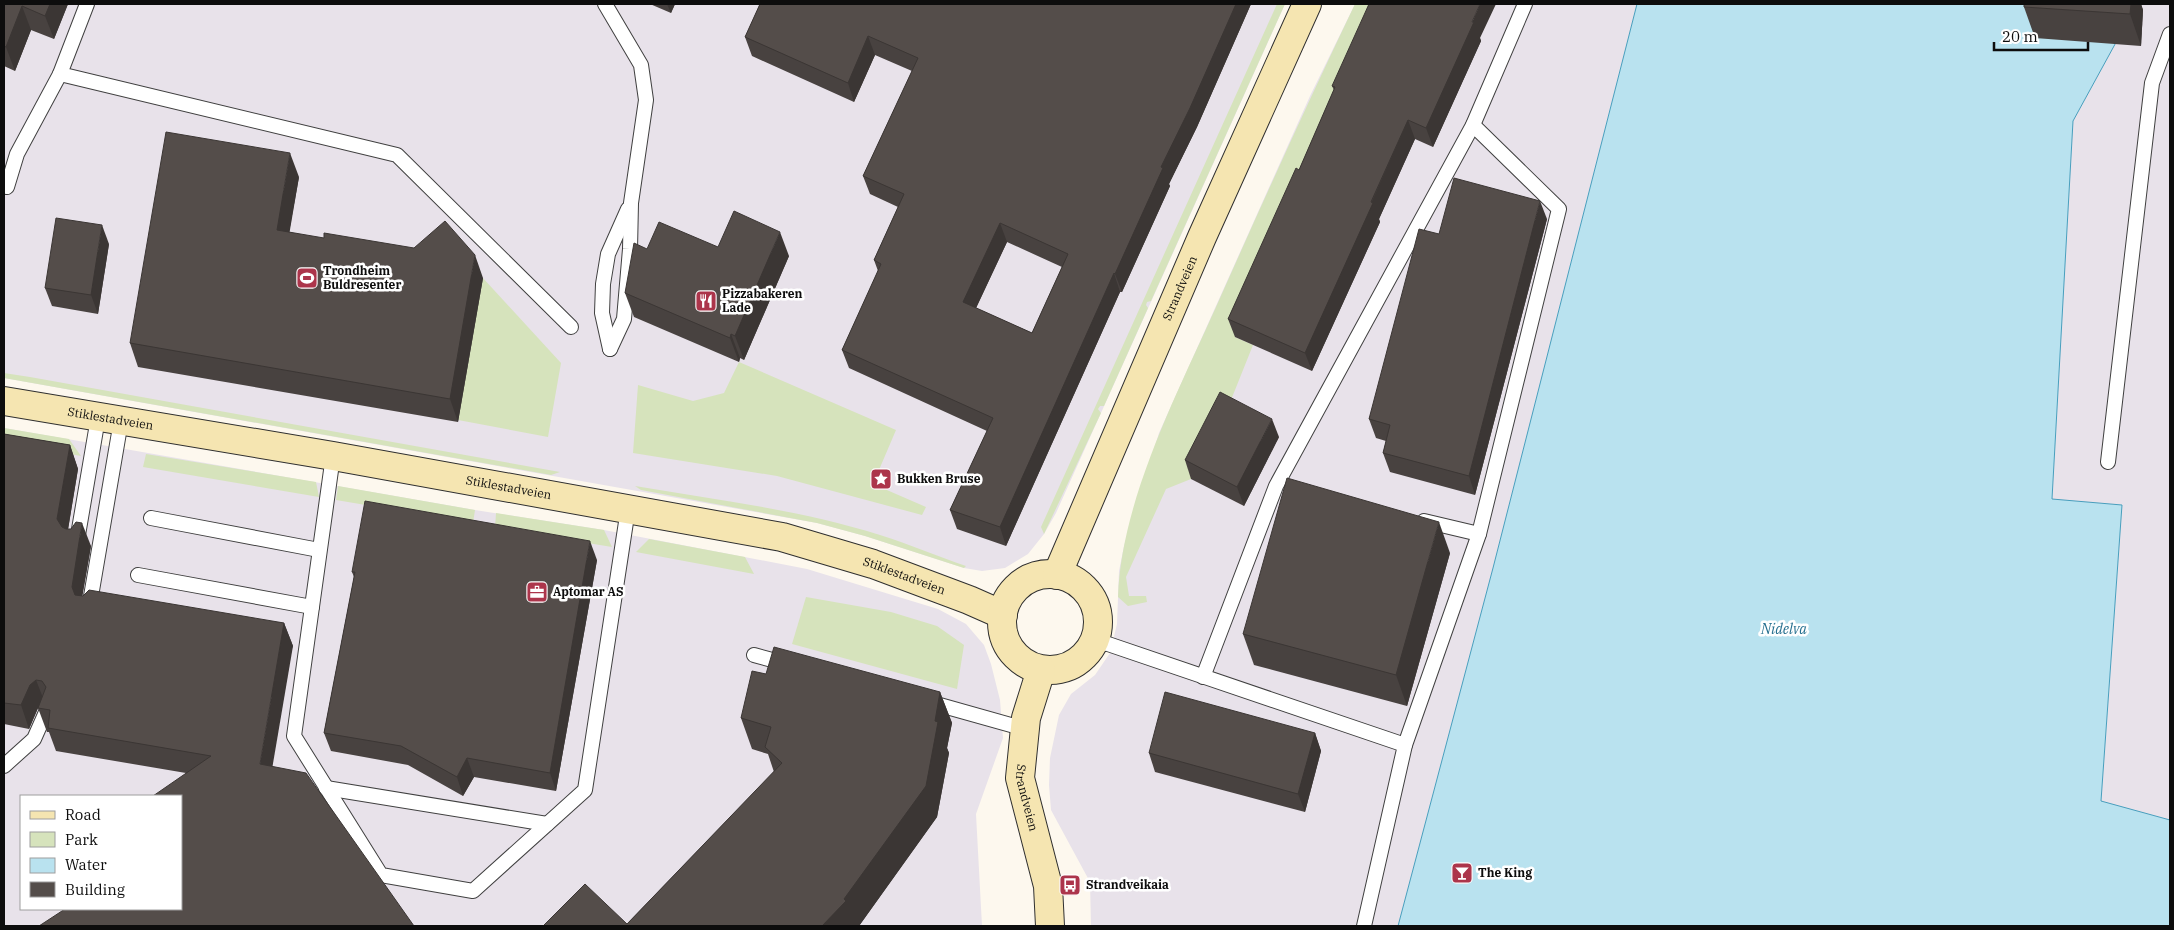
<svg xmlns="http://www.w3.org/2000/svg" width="2174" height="930" font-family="'IBM Plex Serif',serif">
  <rect width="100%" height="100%" fill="#fdf8ee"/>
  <!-- industrial -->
  <g fill="#e8e2ea" fill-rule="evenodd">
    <polygon points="4,4 1285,4 1056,513 1044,534 1028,554 1005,568 982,571 964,568 865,536 817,523 4,378"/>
    <polygon points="1355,4 1637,4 1493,568 1398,926 1091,926 1090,882 1051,810 1049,785 1050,758 1059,715 1071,694 1095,675 1110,653 1117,624 1119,571 1124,546 1159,433 1310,96"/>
    <polygon points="2137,4 2170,4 2170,820 2101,802 2122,505 2052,500 2073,121"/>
    <path d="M4 428 475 510 604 530 807 569 938 609 966 624 984 645 991 664 1000 700 1003 738 976 814 982 926H4ZM21 796H181V909H21Z"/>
  </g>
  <!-- green -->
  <g fill="#d6e3bc">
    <polygon points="1277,4 1285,4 1151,301 1147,302 1146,305 1148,308 1104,406 1100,406 1098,409 1101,413 1044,534 1041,527"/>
    <path d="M1355 4H1385L1235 337 1253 345 1227 410 1191 479 1166 489 1126 577 1129 596H1146L1147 602 1128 606 1118 597C1121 501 1177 394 1216 307 1261 206 1307 104 1355 4Z"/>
    <polygon points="482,277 561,363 548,437 458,420"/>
    <polygon points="739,362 896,430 873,484 926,507 922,515 777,476 633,453 638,385 693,401 724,393"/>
    <polygon points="4,373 30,377 560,472 551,475 4,378"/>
    <polygon points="4,428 69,439 81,456 4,442"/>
    <polygon points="146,454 316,482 319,497 143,467"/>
    <polygon points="338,486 475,510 473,523 336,500"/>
    <path d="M635 486C717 500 801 510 880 535 909 544 937 556 966 566L964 568 865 536 817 523 641 490Z"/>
    <polygon points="496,513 604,530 612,547 495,528"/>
    <polygon points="649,539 745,557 754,574 636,552"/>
    <polygon points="806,597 891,612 937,626 964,645 957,689 792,644"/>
  </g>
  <!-- water -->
  <polygon fill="#b9e2ef" stroke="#489ebd" points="1637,4 2137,4 2073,121 2052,499 2122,505 2101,801 2170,820 2170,926 1398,926 1493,568"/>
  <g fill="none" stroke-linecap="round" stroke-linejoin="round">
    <!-- lane casing -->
    <g stroke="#404040" stroke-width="16">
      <g id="lane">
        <polyline points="87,4 60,74 397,155 571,327"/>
        <polyline points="605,4 641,65 646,100 631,203 630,249 624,319 610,349"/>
        <polyline points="7,187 17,154 60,74"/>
        <polyline points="610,349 602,313 603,284 608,254 628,209"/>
        <polyline points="333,456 294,736 381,875 473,891 585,790 628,509"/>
        <polyline points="2108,462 2152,83 2170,34"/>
        <polyline points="151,518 319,550"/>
        <polyline points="1424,521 1479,534"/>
        <polyline points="77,541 98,418"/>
        <polyline points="138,575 312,607"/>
        <polyline points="89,608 121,421"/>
        <polyline points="1094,643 1108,644 1405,745 1364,926"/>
        <polyline points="754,655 787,664"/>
        <polyline points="1203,677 1276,486 1473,125 1525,4"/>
        <polyline points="929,702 1025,729"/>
        <polyline points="1405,745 1479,534 1559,209 1473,125"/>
        <polyline points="4,766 34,739 46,712"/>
        <polyline points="326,788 547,824"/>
      </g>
    </g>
    <!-- secondary casing -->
    <g stroke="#2f2f2f" stroke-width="30">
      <g id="secondary">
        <path id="s1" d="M4 401 333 456 782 537 873 564 969 600 1003 615"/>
        <circle cx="1050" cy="622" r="48"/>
        <path id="s2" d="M1057 575 1202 237 1307 4"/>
        <path id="s3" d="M1041 670 1026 718 1020 778 1048 886 1050 926"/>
      </g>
    </g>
    <!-- lane -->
    <use href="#lane" stroke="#fff" stroke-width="14"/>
    <!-- secondary -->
    <use href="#secondary" stroke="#f5e5b1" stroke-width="28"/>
  </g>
  <!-- wall -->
  <g fill="#484240" fill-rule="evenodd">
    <polygon points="4,4 68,4 54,39 31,30 15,71 4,66"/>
    <polygon points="650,4 675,4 671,13"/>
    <path d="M760 4H1251L1197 127 1169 184 1170 186 1122 292H1120L1006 546 957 529 950 510 987 431 849 368 842 350 878 271 874 260 898 207 870 194 863 176 912 71 875 55 854 102 752 56 745 37ZM1007 242 1062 267 1032 333 976 308Z"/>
    <polygon points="2024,4 2141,4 2143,10 2141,46 2035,38 2024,7"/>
    <polygon points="1480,38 1481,41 1433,147 1415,139 1379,219 1380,222 1312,371 1235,337 1228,319 1299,170 1334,90 1332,86"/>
    <polygon points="299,177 289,232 483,278 458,422 138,367 130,343"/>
    <polygon points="1547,219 1475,495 1390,472 1383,453 1386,441 1376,438 1369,419 1439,234"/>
    <polygon points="109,244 98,314 52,306 45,288"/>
    <polygon points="718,247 789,256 744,360 740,358 739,362 634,317 625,293"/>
    <polygon points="4,434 70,445 78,469 68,529 91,546 82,596 284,623 293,646 181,909 186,773 56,751 49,732 47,732 38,708 29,729 4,724"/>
    <polygon points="1279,437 1244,506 1191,479 1185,460"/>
    <polygon points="1450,553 1407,706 1254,665 1243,634"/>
    <polygon points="597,560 556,791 474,777 463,796 408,765 331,751 324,733 354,577 352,572"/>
    <polygon points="766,674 940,692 952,723 947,748 949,753 937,817 859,926 543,926 627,924 774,772 768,754 752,749 741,718"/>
    <polygon points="1315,733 1321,751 1305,812 1155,772 1149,753"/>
  </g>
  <!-- shaded-wall -->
  <g fill="#3b3634">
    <polygon points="50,4 68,4 54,39 45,16"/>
    <polygon points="667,4 675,4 671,13"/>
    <polygon points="1236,4 1251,4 1197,127 1169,184 1170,186 1122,292 1115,274 1161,167"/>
    <polygon points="1480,4 1496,4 1480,38 1481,41 1433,147 1426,128"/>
    <polygon points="2131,4 2141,4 2143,10 2141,46 2130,14"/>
    <polygon points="22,6 31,30 15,71 6,47"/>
    <polygon points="868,36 875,55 854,102 848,83"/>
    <polygon points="1408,120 1415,139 1379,219 1380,222 1312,371 1305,353"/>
    <polygon points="290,153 299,177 286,253 277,230"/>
    <polygon points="1540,201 1547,219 1475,495 1469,476"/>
    <polygon points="1000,223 1007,242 970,321 963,302"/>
    <polygon points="102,225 109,244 98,314 91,295"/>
    <polygon points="780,232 789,256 744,360 735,336"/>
    <polygon points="475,255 483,278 458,422 450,399"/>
    <polygon points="1114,273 1120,292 1006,546 1000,527"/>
    <polygon points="731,334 740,358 739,362 730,338"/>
    <polygon points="1272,419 1279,437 1244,506 1237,487"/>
    <polygon points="70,445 78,469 66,542 57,519"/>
    <polygon points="1439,522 1450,553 1407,706 1396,675"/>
    <polygon points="82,523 91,546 80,610 72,587"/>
    <polygon points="590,541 597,560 556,791 550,773"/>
    <polygon points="284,623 293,646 269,787 260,764"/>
    <polygon points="36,680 45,703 38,708 29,729 21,705 30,685"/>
    <polygon points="940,692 952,723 947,748 949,753 937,817 859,926 822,926 844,899 935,721"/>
    <polygon points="1315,733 1321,751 1305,812 1298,794"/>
    <polygon points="467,758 474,777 463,796 457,777"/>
  </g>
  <!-- building -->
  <g fill="#544d4a" stroke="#3b3634" fill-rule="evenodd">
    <polygon points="4,4 50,4 45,16 22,6 6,47 4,46"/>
    <path d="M760 4H1236L1190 108 1161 167 1163 168 1115 274 1114 273 1000 527 950 510 993 418 842 350 881 264 874 260 904 194 863 176 918 58 868 36 848 83 745 37ZM1000 223 1068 254 1032 333 963 302Z"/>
    <polygon points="1369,4 1480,4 1472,22 1474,22 1426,128 1408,120 1371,202 1373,203 1305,353 1228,319 1296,168 1299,170 1335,87 1332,86"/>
    <polygon points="2024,4 2131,4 2130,14 2024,7"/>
    <polygon points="166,132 290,153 277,230 324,238 324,233 414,248 445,221 475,255 450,399 130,343"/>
    <polygon points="1454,178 1540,201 1469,476 1383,453 1390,425 1369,419 1419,229 1439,234"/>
    <polygon points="734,211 780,232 735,336 731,334 730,338 625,293 634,243 647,249 659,222 718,247"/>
    <polygon points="56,218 102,225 91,295 45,288"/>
    <polygon points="1220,392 1272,419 1237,487 1185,460"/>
    <polygon points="4,434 70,445 57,519 62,527 66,529 71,529 76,522 82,523 72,587 75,595 83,596 89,590 284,623 260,764 306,773 414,926 39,926 65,909 181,909 181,796 153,796 211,756 48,728 50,710 38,708 46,687 42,681 36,680 30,685 21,705 4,703"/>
    <polygon points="1287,478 1439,522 1396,675 1243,634"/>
    <polygon points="365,501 590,541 550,773 467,758 457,777 401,746 324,733 355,572 352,572"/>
    <polygon points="774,647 940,692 935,721 938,722 926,786 844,899 846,901 822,926 543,926 585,884 627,924 782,763 765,747 771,727 741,718 752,671 766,674"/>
    <polygon points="1165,692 1315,733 1298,794 1149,753"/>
  </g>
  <!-- icons -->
  <defs>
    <g id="stadium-square" transform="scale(1.125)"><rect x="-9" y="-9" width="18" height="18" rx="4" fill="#ac354b" stroke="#fff"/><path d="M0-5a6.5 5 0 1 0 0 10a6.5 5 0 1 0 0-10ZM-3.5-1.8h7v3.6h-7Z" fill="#fff"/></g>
    <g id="restaurant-square" transform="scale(1.125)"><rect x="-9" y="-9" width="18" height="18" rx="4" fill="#ac354b" stroke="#fff"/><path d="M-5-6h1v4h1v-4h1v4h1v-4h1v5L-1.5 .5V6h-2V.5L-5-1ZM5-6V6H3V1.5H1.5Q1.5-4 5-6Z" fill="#fff"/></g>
    <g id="sight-square" transform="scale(1.125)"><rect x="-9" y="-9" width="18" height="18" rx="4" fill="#ac354b" stroke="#fff"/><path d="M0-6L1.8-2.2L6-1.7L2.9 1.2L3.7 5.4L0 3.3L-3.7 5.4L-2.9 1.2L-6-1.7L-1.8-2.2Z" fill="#fff"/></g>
    <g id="office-square" transform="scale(1.125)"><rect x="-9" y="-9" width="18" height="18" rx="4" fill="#ac354b" stroke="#fff"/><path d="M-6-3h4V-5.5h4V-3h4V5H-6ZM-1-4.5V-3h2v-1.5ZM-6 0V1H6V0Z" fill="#fff"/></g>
    <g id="bar-square" transform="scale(1.125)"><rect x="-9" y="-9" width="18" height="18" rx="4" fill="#ac354b" stroke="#fff"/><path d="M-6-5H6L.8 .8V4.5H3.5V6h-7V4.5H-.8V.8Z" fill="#fff"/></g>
    <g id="bus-square" transform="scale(1.125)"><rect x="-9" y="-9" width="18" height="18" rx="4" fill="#ac354b" stroke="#fff"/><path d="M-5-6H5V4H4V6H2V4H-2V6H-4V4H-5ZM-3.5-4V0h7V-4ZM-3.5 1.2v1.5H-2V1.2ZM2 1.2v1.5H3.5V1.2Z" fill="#fff"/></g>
  </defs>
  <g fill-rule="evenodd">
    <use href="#stadium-square" x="307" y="278"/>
    <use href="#restaurant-square" x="706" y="301"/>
    <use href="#sight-square" x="881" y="479"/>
    <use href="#office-square" x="537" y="592"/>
    <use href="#bar-square" x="1462" y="873"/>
    <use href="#bus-square" x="1070" y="885"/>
  </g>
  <g text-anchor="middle" stroke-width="5" stroke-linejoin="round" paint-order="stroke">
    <!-- poi labels -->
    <g font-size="12" font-weight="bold" fill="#0d0d0d" stroke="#fff" text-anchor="start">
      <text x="323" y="275">Trondheim<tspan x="323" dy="14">Buldresenter</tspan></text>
      <text x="722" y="298">Pizzabakeren<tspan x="722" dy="14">Lade</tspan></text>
      <text x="897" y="483">Bukken Bruse</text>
      <text x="553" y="596">Aptomar AS</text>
      <text x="1478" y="877">The King</text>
      <text x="1086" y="889">Strandveikaia</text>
    </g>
    <!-- street labels -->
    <g font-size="12" fill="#0d0d0d" stroke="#fff">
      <text dy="4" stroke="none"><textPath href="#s2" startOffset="312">Strandveien</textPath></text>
      <text dy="4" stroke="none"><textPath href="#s1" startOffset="108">Stiklestadveien</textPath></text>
      <text dy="4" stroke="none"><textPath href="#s1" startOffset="512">Stiklestadveien</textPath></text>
      <text dy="4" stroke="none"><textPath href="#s1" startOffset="918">Stiklestadveien</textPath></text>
      <text dy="4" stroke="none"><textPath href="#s3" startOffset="131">Strandveien</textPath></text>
    </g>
    <!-- water labels -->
    <g font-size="14" font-style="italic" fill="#256f8f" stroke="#fff">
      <text x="1784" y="634">Nidelva</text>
    </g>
  </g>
  <!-- border -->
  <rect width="2174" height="930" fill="none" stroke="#0d0d0d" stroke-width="10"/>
  <!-- legend -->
  <rect x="20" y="795" width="162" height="115" fill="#ffffff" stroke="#9e9e9e"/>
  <rect x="30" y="811" width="25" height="8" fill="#f5e5b1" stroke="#9e9e9e"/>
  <text x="65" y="820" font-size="15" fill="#0d0d0d">Road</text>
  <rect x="30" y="832" width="25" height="15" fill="#d6e3bc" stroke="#9e9e9e"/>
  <text x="65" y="845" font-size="15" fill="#0d0d0d">Park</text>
  <rect x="30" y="858" width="25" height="15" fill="#b9e2ef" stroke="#9e9e9e"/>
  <text x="65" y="870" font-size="15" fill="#0d0d0d">Water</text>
  <rect x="30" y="882" width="25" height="15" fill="#544d4a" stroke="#9e9e9e"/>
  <text x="65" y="895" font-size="15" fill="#0d0d0d">Building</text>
  <!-- scale -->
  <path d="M1994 42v8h94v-8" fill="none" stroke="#0d0d0d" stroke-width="2.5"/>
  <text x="2002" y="42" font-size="15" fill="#0d0d0d" stroke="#ffffff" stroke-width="4" paint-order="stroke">20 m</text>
</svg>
